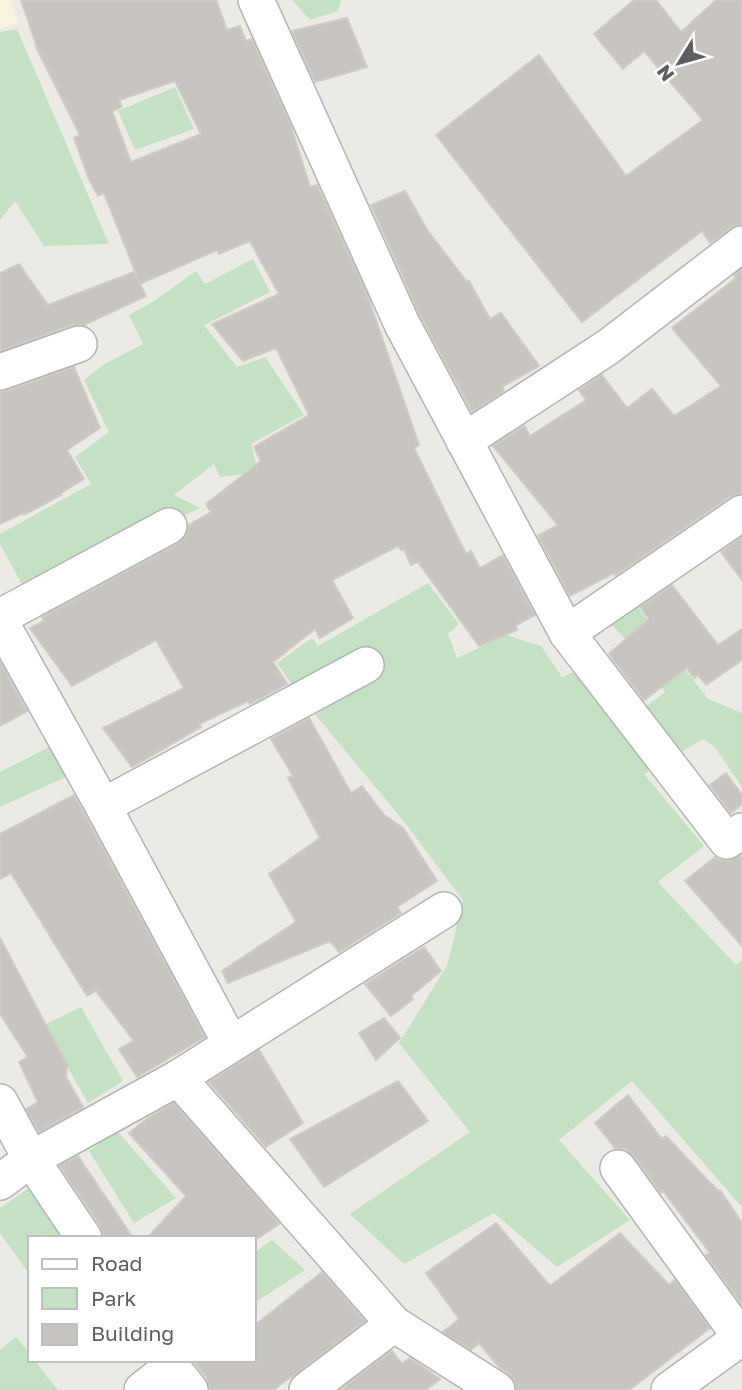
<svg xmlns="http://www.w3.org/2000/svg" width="742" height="1390" font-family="'Golos Text',sans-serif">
  <rect width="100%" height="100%" fill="#eceae4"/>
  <!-- commercial -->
  <polygon fill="#f9f2dc" points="0,0 11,0 19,24 0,28"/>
  <!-- green -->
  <g fill="#c4e1c3">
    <polygon points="292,0 341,0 338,11 310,20"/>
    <polygon points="17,29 109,244 44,246 15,201 0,220 0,32"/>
    <polygon points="175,87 194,129 135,150 118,111"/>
    <polygon points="253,259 270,292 204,325 237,367 265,357 304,415 251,444 256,464 251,473 220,477 214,464 174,495 200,508 25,590 0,544 0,534 91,484 75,457 109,432 84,380 103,365 143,344 129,315 154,301 196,271 205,284"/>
    <polygon points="428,583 459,624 448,634 457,658 506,635 541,646 562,677 580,669 664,761 644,774 704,846 658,882 736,965 742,960 742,1207 632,1081 559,1140 630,1220 557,1267 494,1213 404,1264 350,1214 470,1132 399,1043 447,966 463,900 402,819 299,695 277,663 312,638 318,646"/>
    <polygon points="636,605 708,699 742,713 742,787 714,746 703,739 668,760 635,715 665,692 639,654 608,621"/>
    <polygon points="49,747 66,777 0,807 0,772"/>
    <polygon points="81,1007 123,1081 88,1103 44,1025"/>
    <polygon points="117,1131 176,1198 134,1223 89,1151"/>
    <polygon points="32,1186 68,1238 30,1238 30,1275 0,1233 0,1208"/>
    <polygon points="272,1240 305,1270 254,1303 254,1253"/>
    <polygon points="16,1337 30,1354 30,1360 34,1360 58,1390 0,1390 0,1350"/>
  </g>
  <!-- building -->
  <g fill="#c8c5c0" stroke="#d0ccc3" stroke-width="2" fill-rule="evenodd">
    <path d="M21 0H216L227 30 240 26 246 41 252 39 291 126 310 187 317 185 367 294 419 445 414 448 466 554 471 551 480 568 503 555 535 615 516 625 517 630 479 646 418 562 411 565 404 549 401 550 398 546 332 580 353 618 320 638 315 629 273 662 287 684 250 704 248 701 199 724 201 727 132 767 103 728 184 688 156 640 72 686 30 628 44 621 42 617 179 543 186 536 189 525 211 512 206 504 261 461 254 447 309 415 276 348 243 361 212 324 279 294 250 241 219 254 217 250 140 284 104 193 98 196 89 179 74 138 80 135 36 47H37ZM175 81 201 134 131 162 112 111 122 107 119 100Z"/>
    <polygon points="634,0 656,0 681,32 716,0 742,0 742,224 730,228 710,243 702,231 582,322 436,135 539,55 626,176 703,120 644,51 623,69 594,34"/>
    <polygon points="347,18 367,67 315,82 292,31"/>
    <polygon points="405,191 428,231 467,282 469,281 490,319 501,313 539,366 502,387 504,391 472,412 420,315 371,205"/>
    <polygon points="19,264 48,305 134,272 146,296 84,325 72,325 0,351 0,273"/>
    <polygon points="742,269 742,493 731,496 616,575 614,573 570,596 538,536 558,525 493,446 524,426 530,436 586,400 579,390 602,375 627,408 652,389 674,416 721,386 672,328 736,278 734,275"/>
    <polygon points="74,367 100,428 67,450 84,479 60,494 61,495 24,515 23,513 0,524 0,392 7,391"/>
    <polygon points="742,537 742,580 721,552"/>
    <polygon points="672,585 718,645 742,629 742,660 706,685 698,675 694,678 687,668 644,700 609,654 649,619 640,607"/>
    <polygon points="0,662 27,711 0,726"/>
    <polygon points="309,718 351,793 362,786 384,815 403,828 437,881 397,907 401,913 339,952 330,941 228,983 222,971 296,922 269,874 320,838 288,778 293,776 271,739"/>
    <polygon points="726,773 742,795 742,804 731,813 710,785"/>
    <polygon points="74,795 205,1037 137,1077 119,1049 134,1041 96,991 87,996 11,873 0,879 0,834"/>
    <polygon points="742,855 742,946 685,881 715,857 720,860 728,861"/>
    <polygon points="0,938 67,1065 66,1077 83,1107 39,1132 26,1109 38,1102 19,1062 28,1057 0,1014"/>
    <polygon points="424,947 441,971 411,996 413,999 391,1016 365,984"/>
    <polygon points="384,1018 400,1038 376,1060 359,1033"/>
    <polygon points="259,1050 303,1123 266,1147 209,1082"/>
    <polygon points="398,1081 428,1121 324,1187 290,1139"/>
    <polygon points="628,1095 662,1139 666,1136 718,1191 720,1190 742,1223 742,1305 706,1255 710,1253 663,1191 661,1193 634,1156 626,1149 615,1148 595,1123"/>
    <polygon points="174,1103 279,1223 279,1224 258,1238 147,1238 186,1196 129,1133 148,1118"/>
    <polygon points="78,1156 133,1238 104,1238 101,1227 60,1166"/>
    <polygon points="496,1223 550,1286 620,1233 669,1285 675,1280 710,1328 629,1390 517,1390 514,1380 508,1373 499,1367 479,1343 471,1350 443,1332 459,1319 426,1273"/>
    <polygon points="322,1272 365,1321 292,1377 292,1376 273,1390 210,1390 206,1377 192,1360 254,1360 254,1326"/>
    <polygon points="392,1351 402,1364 410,1358 440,1379 426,1390 340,1390"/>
  </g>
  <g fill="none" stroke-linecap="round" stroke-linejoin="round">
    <!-- minor casing -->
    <g stroke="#b1b4b7" stroke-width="38">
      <g id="minor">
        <polyline points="256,0 402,324 567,633 727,841 742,831"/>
        <polyline points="0,372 79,344"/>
        <polyline points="464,441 608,347 742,244"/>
        <polyline points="0,617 169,526"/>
        <polyline points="0,621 103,806 231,1044"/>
        <polyline points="567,633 742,513"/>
        <polyline points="103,806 366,665"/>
        <polyline points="178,1078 394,1324 497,1390"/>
        <polyline points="0,1102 31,1159 84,1238"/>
        <polyline points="618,1168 742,1339"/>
        <polyline points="0,1182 31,1159 178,1078 444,910"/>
        <polyline points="166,1360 190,1390"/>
        <polyline points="142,1390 171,1367"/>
        <polyline points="307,1390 394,1324"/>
        <polyline points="669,1390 742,1337"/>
      </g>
    </g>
    <!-- minor -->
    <use href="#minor" stroke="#fff" stroke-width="35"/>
  </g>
  <!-- legend -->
  <rect x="28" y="1236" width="228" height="126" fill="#ffffff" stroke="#bebfc0" stroke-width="2"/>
  <rect x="42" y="1259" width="35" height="10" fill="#ffffff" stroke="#bebfc0" stroke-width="2"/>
  <text x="91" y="1271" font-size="21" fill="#5c5f62">Road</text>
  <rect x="42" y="1288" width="35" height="21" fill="#c4e1c3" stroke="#bebfc0" stroke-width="2"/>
  <text x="91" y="1306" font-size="21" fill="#5c5f62">Park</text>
  <rect x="42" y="1324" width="35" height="21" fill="#c8c5c0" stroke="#bebfc0" stroke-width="2"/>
  <text x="91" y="1341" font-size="21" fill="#5c5f62">Building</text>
  <!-- north arrow -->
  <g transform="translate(679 63) rotate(233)" stroke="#ffffff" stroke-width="5" paint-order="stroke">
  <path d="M0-5L12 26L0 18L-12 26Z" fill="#5c5f62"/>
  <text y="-10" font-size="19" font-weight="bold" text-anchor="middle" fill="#5c5f62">N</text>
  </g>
</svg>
